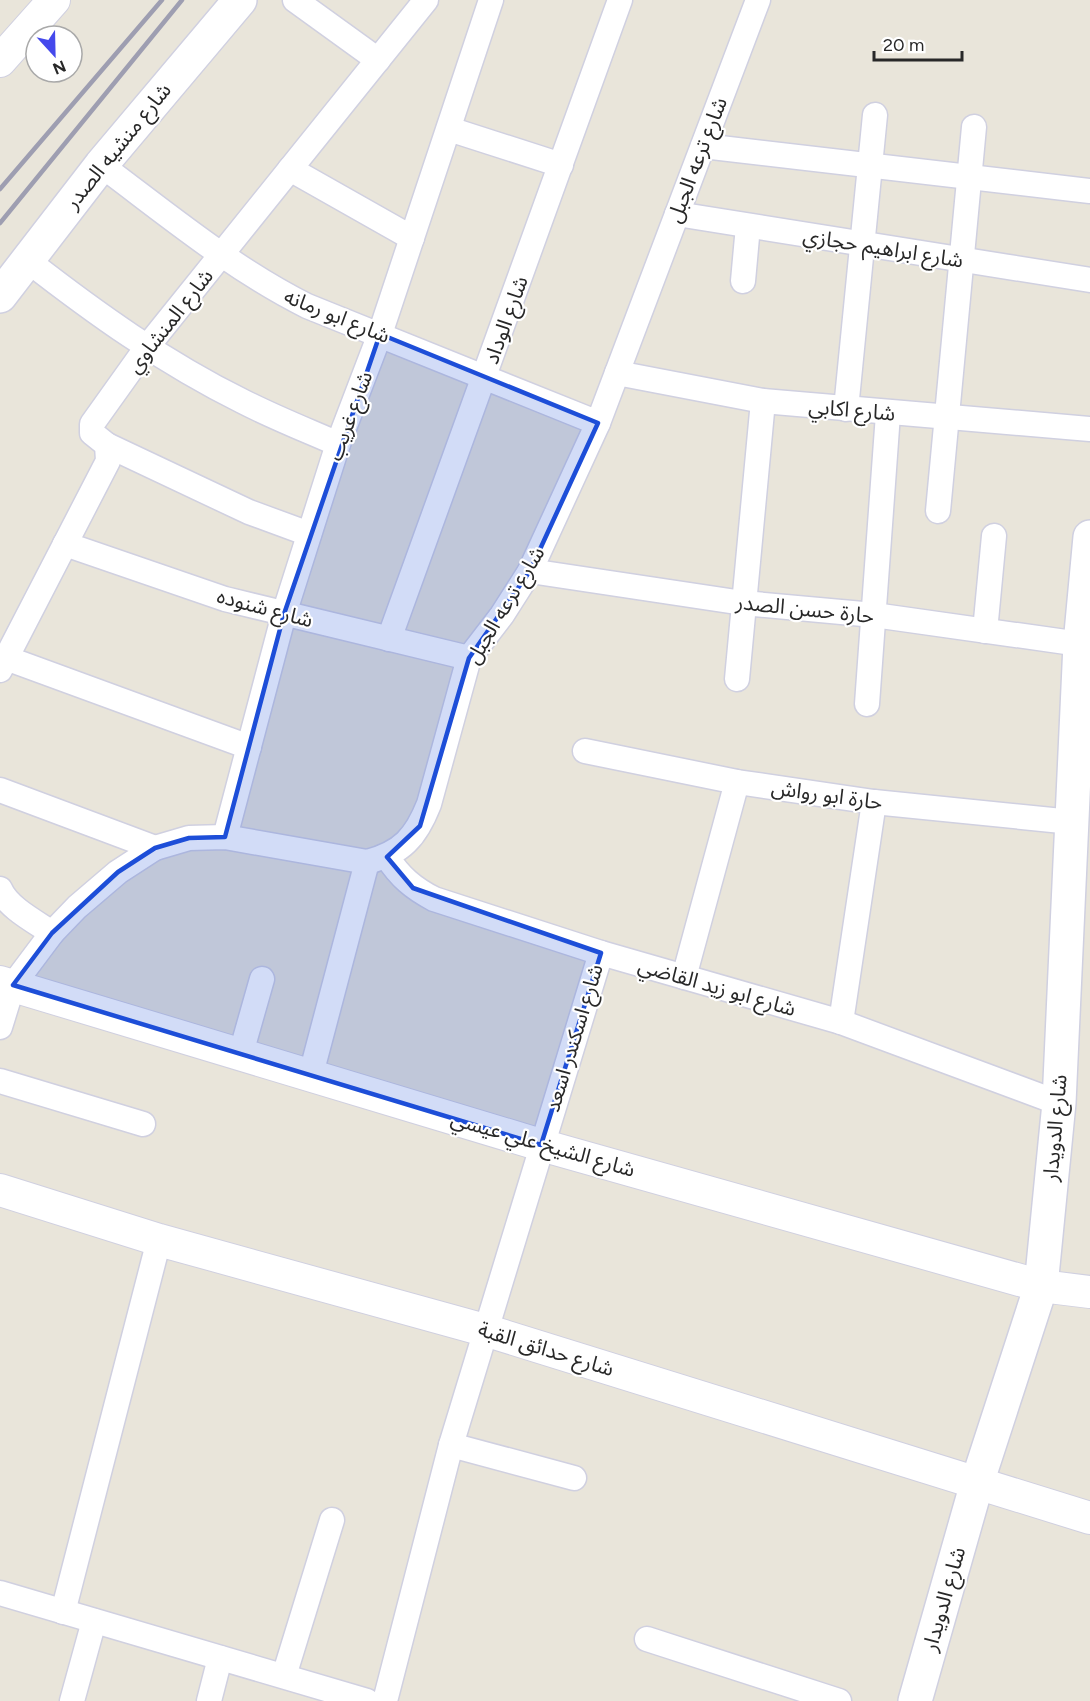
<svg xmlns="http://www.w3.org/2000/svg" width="1090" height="1701" font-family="Figtree,'Noto Sans Arabic',sans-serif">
  <rect width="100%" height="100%" fill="#e9e5da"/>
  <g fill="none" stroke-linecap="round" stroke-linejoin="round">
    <!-- minor casing -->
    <g stroke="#d0d0e0" stroke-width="27">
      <g id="minor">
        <polyline points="295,0 378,60"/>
        <polyline points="449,129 561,165"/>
        <polyline points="703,146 1090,191"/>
        <path d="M101 165C168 215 233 269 307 306L598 423"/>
        <polyline points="290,169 412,238"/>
        <polyline points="677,214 1090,280"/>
        <path d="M27 260C95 313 165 363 242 401 273 417 306 430 338 444"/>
        <polyline points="743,281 748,226"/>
        <polyline points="617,373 763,401 1090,429"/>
        <polyline points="846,409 875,115"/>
        <polyline points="107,445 249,512 309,534"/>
        <polyline points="938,511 974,127"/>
        <polyline points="65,544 225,599 469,658"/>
        <polyline points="530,571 743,603 874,615 1080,644"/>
        <polyline points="985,631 994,536"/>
        <polyline points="389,639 620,0"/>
        <polyline points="6,658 249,747"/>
        <polyline points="0,670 108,461 107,445 92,433 92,424 147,347 426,0"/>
        <polyline points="737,679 763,401"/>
        <polyline points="867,704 888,414"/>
        <polyline points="585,751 737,782 874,802 1072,822"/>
        <polyline points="0,790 155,848"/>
        <polyline points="225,837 284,614 338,444 380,334 491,0"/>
        <path d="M387 857C400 877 413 888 434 899L601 953 841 1022 1059 1103"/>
        <path d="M0 889C8 908 36 922 52 933"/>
        <polyline points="684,977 737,782"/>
        <polyline points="841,1022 874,802"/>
        <path d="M0 1027 13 985 52 933 77 907 118 872 155 848 189 838 225 837 367 862C402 853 416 837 429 804L469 658 502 615 530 571 598 423 758 0"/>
        <polyline points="241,1053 262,979"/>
        <polyline points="311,1074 367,862"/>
        <polyline points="0,1081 143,1124"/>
        <polyline points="451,1445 574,1478"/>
        <polyline points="0,1593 367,1701"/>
        <polyline points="63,1612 159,1240"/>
        <polyline points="647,1639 839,1701"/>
        <polyline points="284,1676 332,1520"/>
        <polyline points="72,1701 94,1621"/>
        <polyline points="209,1701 220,1658"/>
        <polyline points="385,1701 451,1445 601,953"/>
      </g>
    </g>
    <!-- tertiary casing -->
    <g stroke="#d0d0e0" stroke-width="34">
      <g id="tertiary">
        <polyline points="0,61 54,0"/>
        <polyline points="0,982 541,1145 1041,1286 1090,1292"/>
        <polyline points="0,1190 159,1240 488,1331 1090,1518"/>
      </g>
    </g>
    <!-- secondary casing -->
    <g stroke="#d0d0e0" stroke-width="36">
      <g id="secondary">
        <polyline points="0,296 101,165 240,0"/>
        <polyline points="915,1701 977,1483 1041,1286 1059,1103 1080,644 1090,537"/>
      </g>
    </g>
    <!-- minor -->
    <use href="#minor" stroke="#fff" stroke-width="24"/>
    <!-- tertiary -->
    <use href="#tertiary" stroke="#fff" stroke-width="32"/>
    <!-- secondary -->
    <use href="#secondary" stroke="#fff" stroke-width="33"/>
    <!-- rail -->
    <g stroke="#9e9eb1" stroke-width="4.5">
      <polyline points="0,189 162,0"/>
      <polyline points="0,223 182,0"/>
    </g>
  </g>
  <!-- marked area -->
  <path fill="#1d4ed8" fill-opacity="0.2" stroke="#1d4ed8" stroke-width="4.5" stroke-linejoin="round" d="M380 334 598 423 530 571 469 658 420 826 387 857 413 888 601 953 541 1145 13 985 52 933 118 872 155 848 189 838 225 837 284 614Z"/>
  <g text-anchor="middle" stroke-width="4.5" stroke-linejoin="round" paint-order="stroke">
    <!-- street labels -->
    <g font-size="21" fill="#282828" stroke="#fff">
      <text transform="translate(118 146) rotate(-51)" y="7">شارع منشيه الصدر</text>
      <text transform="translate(697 160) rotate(-69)" y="7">شارع ترعه الجبل</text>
      <text transform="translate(883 248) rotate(9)" y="7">شارع ابراهيم حجازي</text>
      <text transform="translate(337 316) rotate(22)" y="7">شارع ابو رمانه</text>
      <text transform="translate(506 320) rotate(-70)" y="7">شارع الوداد</text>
      <text transform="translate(170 321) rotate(-52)" y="7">شارع المنشاوي</text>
      <text transform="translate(852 410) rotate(5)" y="7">شارع اكابي</text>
      <text transform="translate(350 416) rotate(-70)" y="7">شارع غريب</text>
      <text transform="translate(505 605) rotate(-59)" y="7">شارع ترعه الجبل</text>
      <text transform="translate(265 608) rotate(15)" y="7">شارع شنوده</text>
      <text transform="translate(805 609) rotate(6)" y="7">حارة حسن الصدر</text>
      <text transform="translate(827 795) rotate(8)" y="7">حارة ابو رواش</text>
      <text transform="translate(717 987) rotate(16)" y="7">شارع ابو زيد القاضي</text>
      <text transform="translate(574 1038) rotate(-73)" y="7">شارع اسكندر اسعد</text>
      <text transform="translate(1055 1128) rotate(-85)" y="7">شارع الدويدار</text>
      <text transform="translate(543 1144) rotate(16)" y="7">شارع الشيخ علي عيسي</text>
      <text transform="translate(546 1349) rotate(17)" y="7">شارع حدائق القبة</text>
      <text transform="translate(944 1599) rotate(-74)" y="7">شارع الدويدار</text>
    </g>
  </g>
  <!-- north arrow -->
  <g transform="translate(54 54) rotate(158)"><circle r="28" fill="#ffffff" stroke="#a9a9a9" stroke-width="1.5"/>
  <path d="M0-4.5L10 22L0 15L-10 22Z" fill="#4549ec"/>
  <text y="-9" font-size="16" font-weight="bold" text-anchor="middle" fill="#282828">N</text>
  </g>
  <!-- scale -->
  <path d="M874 51v9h88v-9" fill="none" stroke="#282828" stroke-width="3"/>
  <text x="883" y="51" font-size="18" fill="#282828" stroke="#ffffff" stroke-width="4.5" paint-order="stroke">20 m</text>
</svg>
